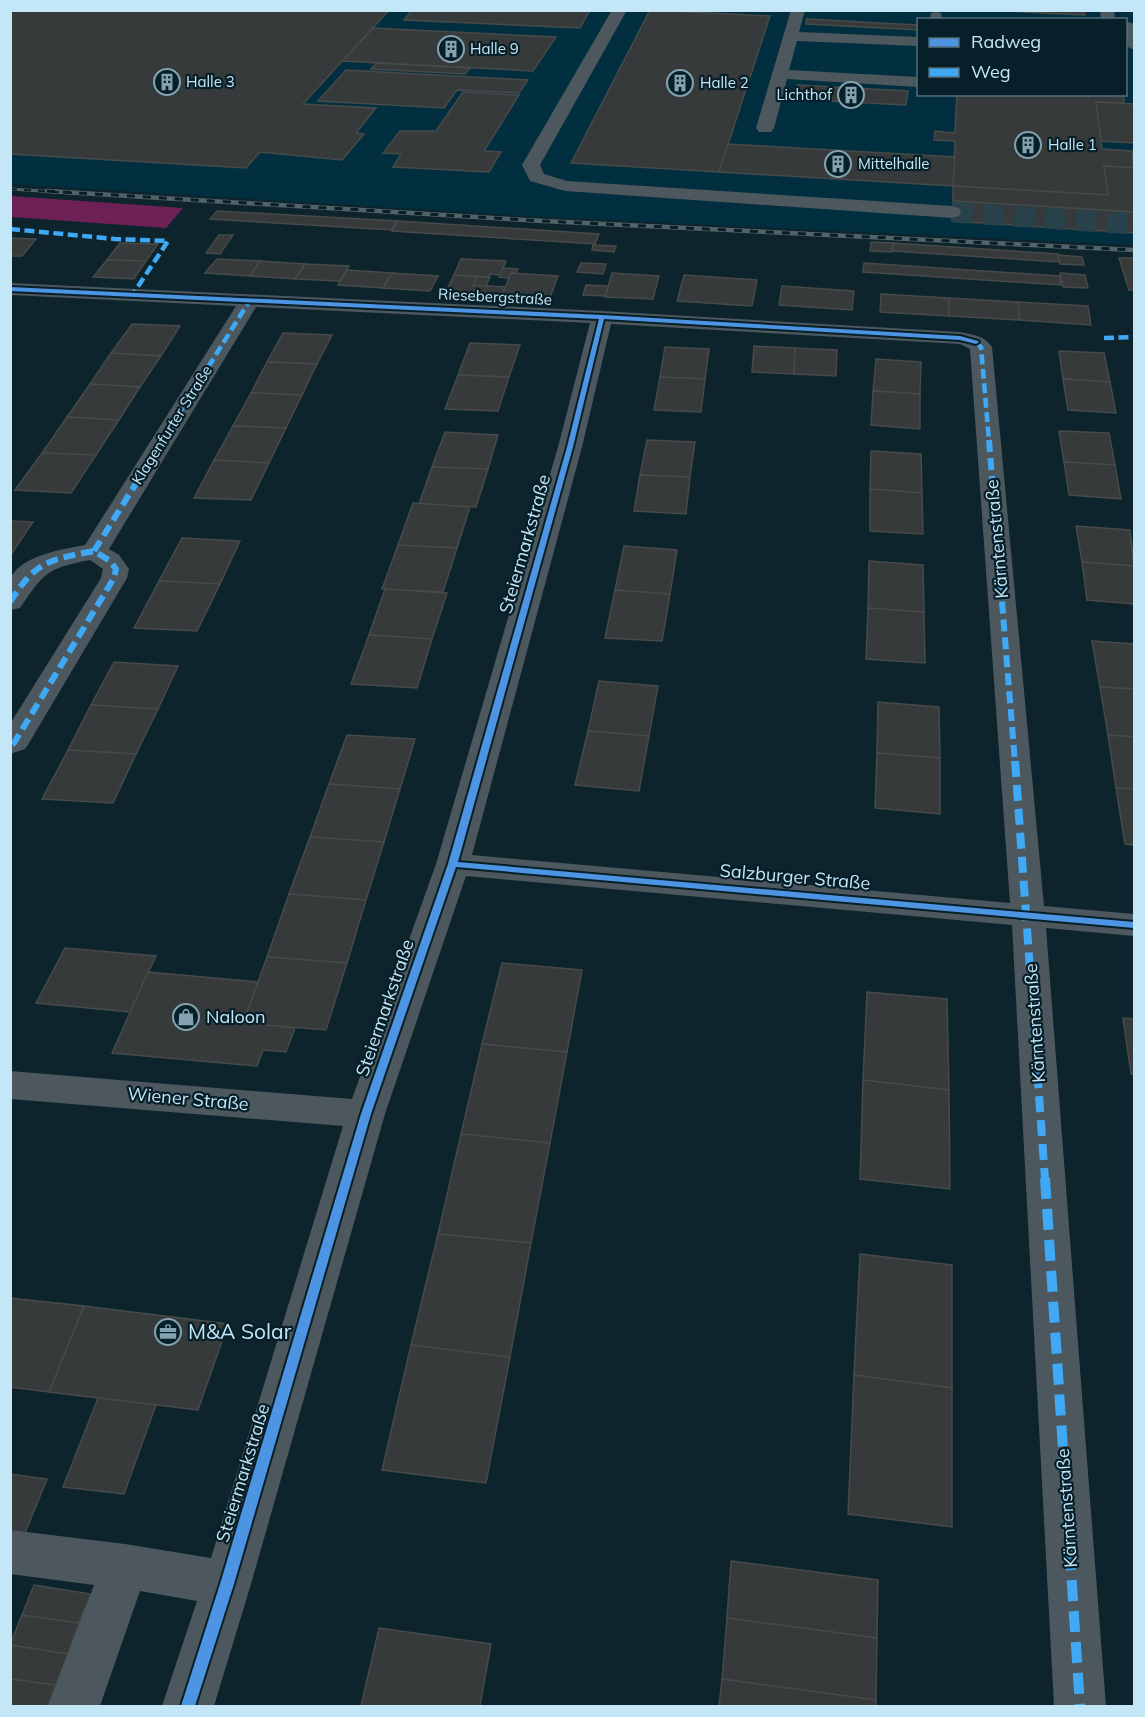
<svg xmlns="http://www.w3.org/2000/svg" width="1145" height="1717" font-family="Mulish,sans-serif">
<rect width="100%" height="100%" fill="#0d242c"/>
<path fill="#022f3f" fill-rule="evenodd" d="M10 11H1134V245L545 217 11 184ZM918 20H1126V94H918Z"/>
<polygon fill="#6d2154" points="10,196 11,196 183,208 166,228 11,217"/>
<g fill="#373a3a" stroke="#464a49" stroke-width="1.5">
<polygon points="10,10 389,10 303,104 376,108 356,133 364,134 342,160 260,152 246,168 10,154"/>
<polygon points="412,10 590,10 580,28 404,20"/>
<polygon points="650,10 770,16 719,172 571,163"/>
<polygon points="994,10 1084,10 1085,15 1042,13"/>
<polygon points="807,19 918,25 918,30 806,24"/>
<polygon points="373,28 556,37 533,71 343,61"/>
<polygon points="377,63 470,68 465,74 371,69"/>
<polygon points="346,70 528,80 519,93 457,90 444,108 318,101"/>
<polygon points="797,85 908,91 906,105 793,99"/>
<polygon points="463,92 519,95 484,151 501,152 489,172 393,167 401,154 383,153 400,131 436,131"/>
<polygon points="957,94 1123,94 1124,103 1096,102 1102,149 1132,151 1134,168 1104,166 1108,195 953,186 955,141 934,140 935,131 955,133"/>
<polygon points="1096,102 1134,104 1134,143 1101,141"/>
<polygon points="728,144 955,157 953,186 719,172"/>
<polygon points="1104,166 1134,168 1134,212 953,201 953,186 1108,195"/>
<polygon points="953,201 1134,212 1134,233 952,221"/>
<polygon points="217,211 398,221 392,230 210,219"/>
<polygon points="398,221 599,234 595,244 392,231"/>
<polygon points="219,235 233,235 220,254 206,253"/>
<polygon points="10,238 36,239 22,256 10,256"/>
<polygon points="871,242 893,243 892,252 870,251"/>
<polygon points="120,243 158,244 146,261 107,260"/>
<polygon points="893,243 1058,254 1059,262 892,251"/>
<polygon points="593,245 616,246 614,252 592,250"/>
<polygon points="1058,255 1082,257 1084,265 1060,264"/>
<polygon points="1119,258 1134,258 1134,290 1129,290"/>
<polygon points="217,259 260,261 250,276 205,273"/>
<polygon points="461,259 506,261 500,275 490,274 488,277 454,275"/>
<polygon points="107,260 146,261 134,279 93,277"/>
<polygon points="260,261 305,264 295,279 250,276"/>
<polygon points="581,263 606,264 603,274 577,272"/>
<polygon points="864,263 1060,276 1061,285 863,272"/>
<polygon points="305,264 349,266 340,281 295,279"/>
<polygon points="503,268 518,269 516,274 511,273 509,278 499,277"/>
<polygon points="347,270 392,273 383,288 338,285"/>
<polygon points="392,273 438,276 430,291 383,288"/>
<polygon points="511,273 558,276 548,303 500,301"/>
<polygon points="612,273 659,276 653,299 605,297"/>
<polygon points="1060,273 1085,275 1088,288 1063,287"/>
<polygon points="454,275 477,277 473,285 505,287 500,299 444,296"/>
<polygon points="684,275 757,280 752,306 677,301"/>
<polygon points="477,277 490,277 486,286 473,285"/>
<polygon points="586,285 608,286 605,296 583,295"/>
<polygon points="782,286 854,291 852,310 779,305"/>
<polygon points="881,294 949,298 949,316 880,312"/>
<polygon points="949,298 1018,302 1020,320 949,316"/>
<polygon points="1018,302 1088,306 1091,325 1020,320"/>
<polygon points="132,324 180,326 161,356 111,353"/>
<polygon points="283,333 332,335 317,364 267,362"/>
<polygon points="470,343 520,345 509,377 458,375"/>
<polygon points="754,346 795,348 794,374 752,372"/>
<polygon points="665,347 709,349 705,379 660,377"/>
<polygon points="795,348 837,350 836,376 794,374"/>
<polygon points="1059,351 1104,353 1110,382 1063,379"/>
<polygon points="111,353 161,356 140,387 90,384"/>
<polygon points="876,359 921,362 920,394 873,391"/>
<polygon points="267,362 317,364 302,395 251,393"/>
<polygon points="458,375 509,377 498,411 445,409"/>
<polygon points="660,377 705,379 701,412 654,410"/>
<polygon points="1063,379 1110,382 1116,413 1068,410"/>
<polygon points="90,384 140,387 119,420 67,417"/>
<polygon points="873,391 920,394 920,429 871,425"/>
<polygon points="251,393 302,395 286,428 233,426"/>
<polygon points="67,417 119,420 96,455 42,453"/>
<polygon points="233,426 286,428 269,463 214,460"/>
<polygon points="1059,431 1109,433 1115,465 1064,462"/>
<polygon points="445,432 498,435 488,469 432,467"/>
<polygon points="647,440 695,442 690,477 640,475"/>
<polygon points="871,451 921,454 922,493 870,489"/>
<polygon points="42,453 96,455 71,493 15,490"/>
<polygon points="214,460 269,463 251,500 194,498"/>
<polygon points="1064,462 1115,465 1121,499 1069,495"/>
<polygon points="432,467 488,469 476,507 419,504"/>
<polygon points="640,475 690,477 686,514 634,511"/>
<polygon points="870,489 922,493 923,534 870,531"/>
<polygon points="413,503 470,507 457,548 398,545"/>
<polygon points="10,521 33,522 10,556"/>
<polygon points="1076,526 1130,530 1134,566 1082,562"/>
<polygon points="182,538 240,541 220,584 159,581"/>
<polygon points="398,545 457,548 443,592 382,589"/>
<polygon points="624,546 677,550 670,594 615,590"/>
<polygon points="869,561 923,565 924,612 868,608"/>
<polygon points="1082,562 1134,566 1134,604 1087,600"/>
<polygon points="159,581 220,584 197,631 134,628"/>
<polygon points="385,589 447,593 432,639 369,635"/>
<polygon points="615,590 670,594 662,641 605,638"/>
<polygon points="868,608 924,612 925,663 866,659"/>
<polygon points="369,635 432,639 417,688 351,684"/>
<polygon points="1092,641 1134,644 1134,689 1100,687"/>
<polygon points="114,662 178,666 158,709 91,705"/>
<polygon points="599,681 658,686 649,736 588,731"/>
<polygon points="1100,687 1134,689 1134,737 1108,735"/>
<polygon points="878,702 939,707 940,758 877,753"/>
<polygon points="91,705 158,709 136,754 68,750"/>
<polygon points="588,731 649,736 639,791 575,785"/>
<polygon points="347,735 415,739 400,789 329,784"/>
<polygon points="1108,735 1134,737 1134,789 1116,788"/>
<polygon points="68,750 136,754 113,803 42,799"/>
<polygon points="877,753 940,758 940,814 875,808"/>
<polygon points="329,784 400,789 384,842 310,837"/>
<polygon points="1116,788 1134,789 1134,845 1125,844"/>
<polygon points="310,837 384,842 366,900 289,894"/>
<polygon points="289,894 366,900 347,963 267,957"/>
<polygon points="65,948 156,956 130,1012 36,1003"/>
<polygon points="267,957 347,963 326,1030 243,1023"/>
<polygon points="502,963 582,970 567,1052 482,1044"/>
<polygon points="148,972 258,982 243,1023 295,1028 286,1052 263,1050 257,1066 112,1053"/>
<polygon points="867,992 947,999 949,1090 863,1080"/>
<polygon points="1123,1018 1134,1019 1134,1075 1131,1074"/>
<polygon points="482,1044 567,1052 550,1143 461,1134"/>
<polygon points="863,1080 949,1090 950,1189 860,1179"/>
<polygon points="461,1134 550,1143 531,1243 438,1234"/>
<polygon points="438,1234 531,1243 510,1357 411,1345"/>
<polygon points="860,1254 952,1265 952,1388 854,1375"/>
<polygon points="10,1298 84,1306 49,1392 10,1387"/>
<polygon points="84,1306 228,1324 198,1410 49,1392"/>
<polygon points="411,1345 510,1357 486,1483 382,1470"/>
<polygon points="854,1375 952,1388 952,1527 848,1514"/>
<polygon points="98,1398 156,1405 124,1494 63,1487"/>
<polygon points="10,1474 47,1479 25,1533 10,1531"/>
<polygon points="731,1561 878,1580 877,1638 727,1618"/>
<polygon points="34,1585 91,1594 79,1623 22,1615"/>
<polygon points="22,1615 79,1623 68,1654 10,1645"/>
<polygon points="727,1618 877,1638 876,1700 722,1679"/>
<polygon points="379,1628 491,1644 480,1706 361,1706"/>
<polygon points="10,1645 68,1654 56,1685 10,1679"/>
<polygon points="10,1679 56,1685 48,1706 10,1706"/>
<polygon points="722,1679 876,1700 876,1706 719,1706"/>
</g>
<g fill="none" stroke-linecap="round" stroke-linejoin="round">
<polyline stroke="#28414a" stroke-width="21" stroke-dasharray="21 10" stroke-linecap="butt" points="952,212 1134,224"/>
<g fill="#4c585d" fill-rule="evenodd">
<polygon points="612,10 627,10 540,165 544,174 567,181 952,206 959,208 961,212 959,216 952,218 565,191 530,181 522,165"/>
<polygon points="791,10 805,10 799,32 918,37 918,46 797,41 789,70 918,77 918,87 787,79 774,128 771,132 759,132 756,128"/>
<polygon points="1100,10 1114,10 1115,20 1101,20"/>
<polygon points="936,12 941,13 943,20 929,20 931,13"/>
<polygon points="1126,21 1134,24 1134,50 1126,46"/>
<path d="M10 283 602 311 960 332C973 335 984 335 992 347L1044 906 1134 914V936L1046 928 1106 1706H1054L1012 925 466 876 385 1114 251 1584 214 1706H162L197 1601 140 1591 100 1706H48L94 1585 10 1574V1530L125 1544 211 1558 343 1126 10 1099V1071L352 1099 436 864 558 447 590 323 256 307 109 549 119 555 129 569 127 578 29 743 25 749 10 754V724L101 578 103 569 90 560C47 568 44 573 20 608L10 610C10 601 9 590 10 581 16 556 64 549 85 545L236 306 10 295ZM611 324 960 344 970 349 1010 903 472 855 582 447Z"/>
</g>
<defs>
<polyline id="rail-far1" points="10,189 72,193"/>
<polyline id="rail" points="47,191 543,221 1134,250"/>
</defs>
<use href="#rail-far1" stroke="#546368" stroke-width="3"/>
<use href="#rail" stroke="#546368" stroke-width="4.5"/>
<use href="#rail-far1" stroke="#071f28" stroke-width="2" stroke-dasharray="7" stroke-linecap="butt"/>
<use href="#rail" stroke="#071f28" stroke-width="3" stroke-dasharray="8" stroke-linecap="butt"/>
<g stroke="#3fa9f5" stroke-width="4.5" stroke-dasharray="10 4.5" stroke-linecap="butt">
<polyline points="10,229 115,239 168,241 133,294"/>
<polyline points="1104,338 1134,337"/>
<polyline points="976,342 981,347 989,441"/>
<polyline points="162,441 250,300"/>
</g>
<g stroke="#3fa9f5" stroke-width="6" stroke-dasharray="12 6" stroke-linecap="butt">
<polyline points="989,440 1015,763"/>
<polyline points="94,551 163,440"/>
<path d="M10 602C36 561 48 560 94 551L110 561 116 569 114 578 14 743 10 745"/>
</g>
<polyline stroke="#3fa9f5" stroke-width="8" stroke-dasharray="16 8" stroke-linecap="butt" points="1015,761 1045,1179"/>
<polyline stroke="#3fa9f5" stroke-width="10" stroke-dasharray="21 10" stroke-linecap="butt" points="1045,1178 1080,1706"/>
<defs>
<polygon id="cycleway" points="10,287 602,315 960,336 978,341 979,342 976,344 960,340 604,319 573,447 458,862 1134,922 1134,928 456,867 371,1114 234,1584 195,1706 181,1706 220,1584 361,1114 448,864 567,447 599,319 10,291"/>
</defs>
<use href="#cycleway" stroke="#071f28" stroke-width="4"/>
<use href="#cycleway" fill="#4d94e3" fill-rule="evenodd"/>
</g>
<defs>
<symbol id="building-ring" viewBox="-11 -11 22 22"><circle r="9.5" fill="#071f28" stroke="#84a3b0" stroke-width="1.5"/><path d="M-4-6H4V6H1V3H-1V6H-4ZM-2.5-4.3h1.7v1.8h-1.7ZM.8-4.3h1.7v1.8H.8ZM-2.5-1h1.7V.8h-1.7ZM.8-1h1.7V.8H.8Z" fill="#84a3b0"/></symbol>
<symbol id="shop-ring" viewBox="-11 -11 22 22"><circle r="9.5" fill="#071f28" stroke="#84a3b0" stroke-width="1.5"/><path d="M-5-2.5h2.3a2.7 3.5 0 0 1 5.4 0H5L5.5 6h-11ZM-1.5-2.5h3a1.5 2.3 0 0 0-3 0Z" fill="#84a3b0"/></symbol>
<symbol id="office-ring" viewBox="-11 -11 22 22"><circle r="9.5" fill="#071f28" stroke="#84a3b0" stroke-width="1.5"/><path d="M-6-3h4V-5.5h4V-3h4V5H-6ZM-1-4.5V-3h2v-1.5ZM-6 0V1H6V0Z" fill="#84a3b0"/></symbol>
</defs>
<g fill-rule="evenodd">
<use href="#building-ring" x="436" y="34" width="30" height="30"/>
<use href="#building-ring" x="152" y="67" width="30" height="30"/>
<use href="#building-ring" x="665" y="68" width="30" height="30"/>
<use href="#building-ring" x="836" y="80" width="30" height="30"/>
<use href="#building-ring" x="1013" y="130" width="30" height="30"/>
<use href="#building-ring" x="823" y="149" width="30" height="30"/>
<use href="#shop-ring" x="171" y="1002" width="30" height="30"/>
<use href="#office-ring" x="153" y="1317" width="30" height="30"/>
</g>
<g text-anchor="middle" stroke-width="4.5" stroke-linejoin="round" paint-order="stroke">
<g font-size="15" fill="#c4e7f7" stroke="#071f28" text-anchor="start">
<text x="470" y="54">Halle 9</text>
<text x="186" y="87">Halle 3</text>
<text x="700" y="88">Halle 2</text>
<text x="832" y="100" text-anchor="end">Lichthof</text>
<text x="1048" y="150">Halle 1</text>
<text x="858" y="169">Mittelhalle</text>
</g>
<g font-size="15" fill="#c4e7f7" stroke="#071f28">
<text transform="translate(495 297) rotate(3)" y="5">Riesebergstraße</text>
<text transform="translate(172 425) rotate(-58)" y="5">Klagenfurter Straße</text>
</g>
<g font-size="18" fill="#c4e7f7" stroke="#071f28">
<text transform="translate(997 539) rotate(-95)" y="6">Kärntenstraße</text>
<text transform="translate(525 544) rotate(-74)" y="6">Steiermarkstraße</text>
<text transform="translate(795 877) rotate(5)" y="6">Salzburger Straße</text>
<text transform="translate(385 1008) rotate(-71)" y="6">Steiermarkstraße</text>
<text transform="translate(1035 1023) rotate(-94)" y="6">Kärntenstraße</text>
<text transform="translate(188 1099) rotate(5)" y="6">Wiener Straße</text>
<text transform="translate(243 1473) rotate(-73)" y="6">Steiermarkstraße</text>
<text transform="translate(1067 1508) rotate(-94)" y="6">Kärntenstraße</text>
</g>
<g font-size="18" fill="#c4e7f7" stroke="#071f28" text-anchor="start">
<text x="206" y="1023">Naloon</text>
</g>
<g font-size="21" fill="#c4e7f7" stroke="#071f28" text-anchor="start">
<text x="188" y="1339">M&amp;A Solar</text>
</g>
</g>
<rect width="1145" height="1717" fill="none" stroke="#c4e7f7" stroke-width="24"/>
<rect x="917" y="18" width="210" height="78" fill="#071f28" stroke="#536f7b" stroke-width="1.5"/>
<rect x="929" y="38" width="30" height="9" fill="#4d94e3" stroke="#536f7b" stroke-width="1.5"/>
<text x="971" y="48" font-size="18" fill="#c4e7f7">Radweg</text>
<rect x="929" y="68" width="30" height="9" fill="#3fa9f5" stroke="#536f7b" stroke-width="1.5"/>
<text x="971" y="78" font-size="18" fill="#c4e7f7">Weg</text>
</svg>
